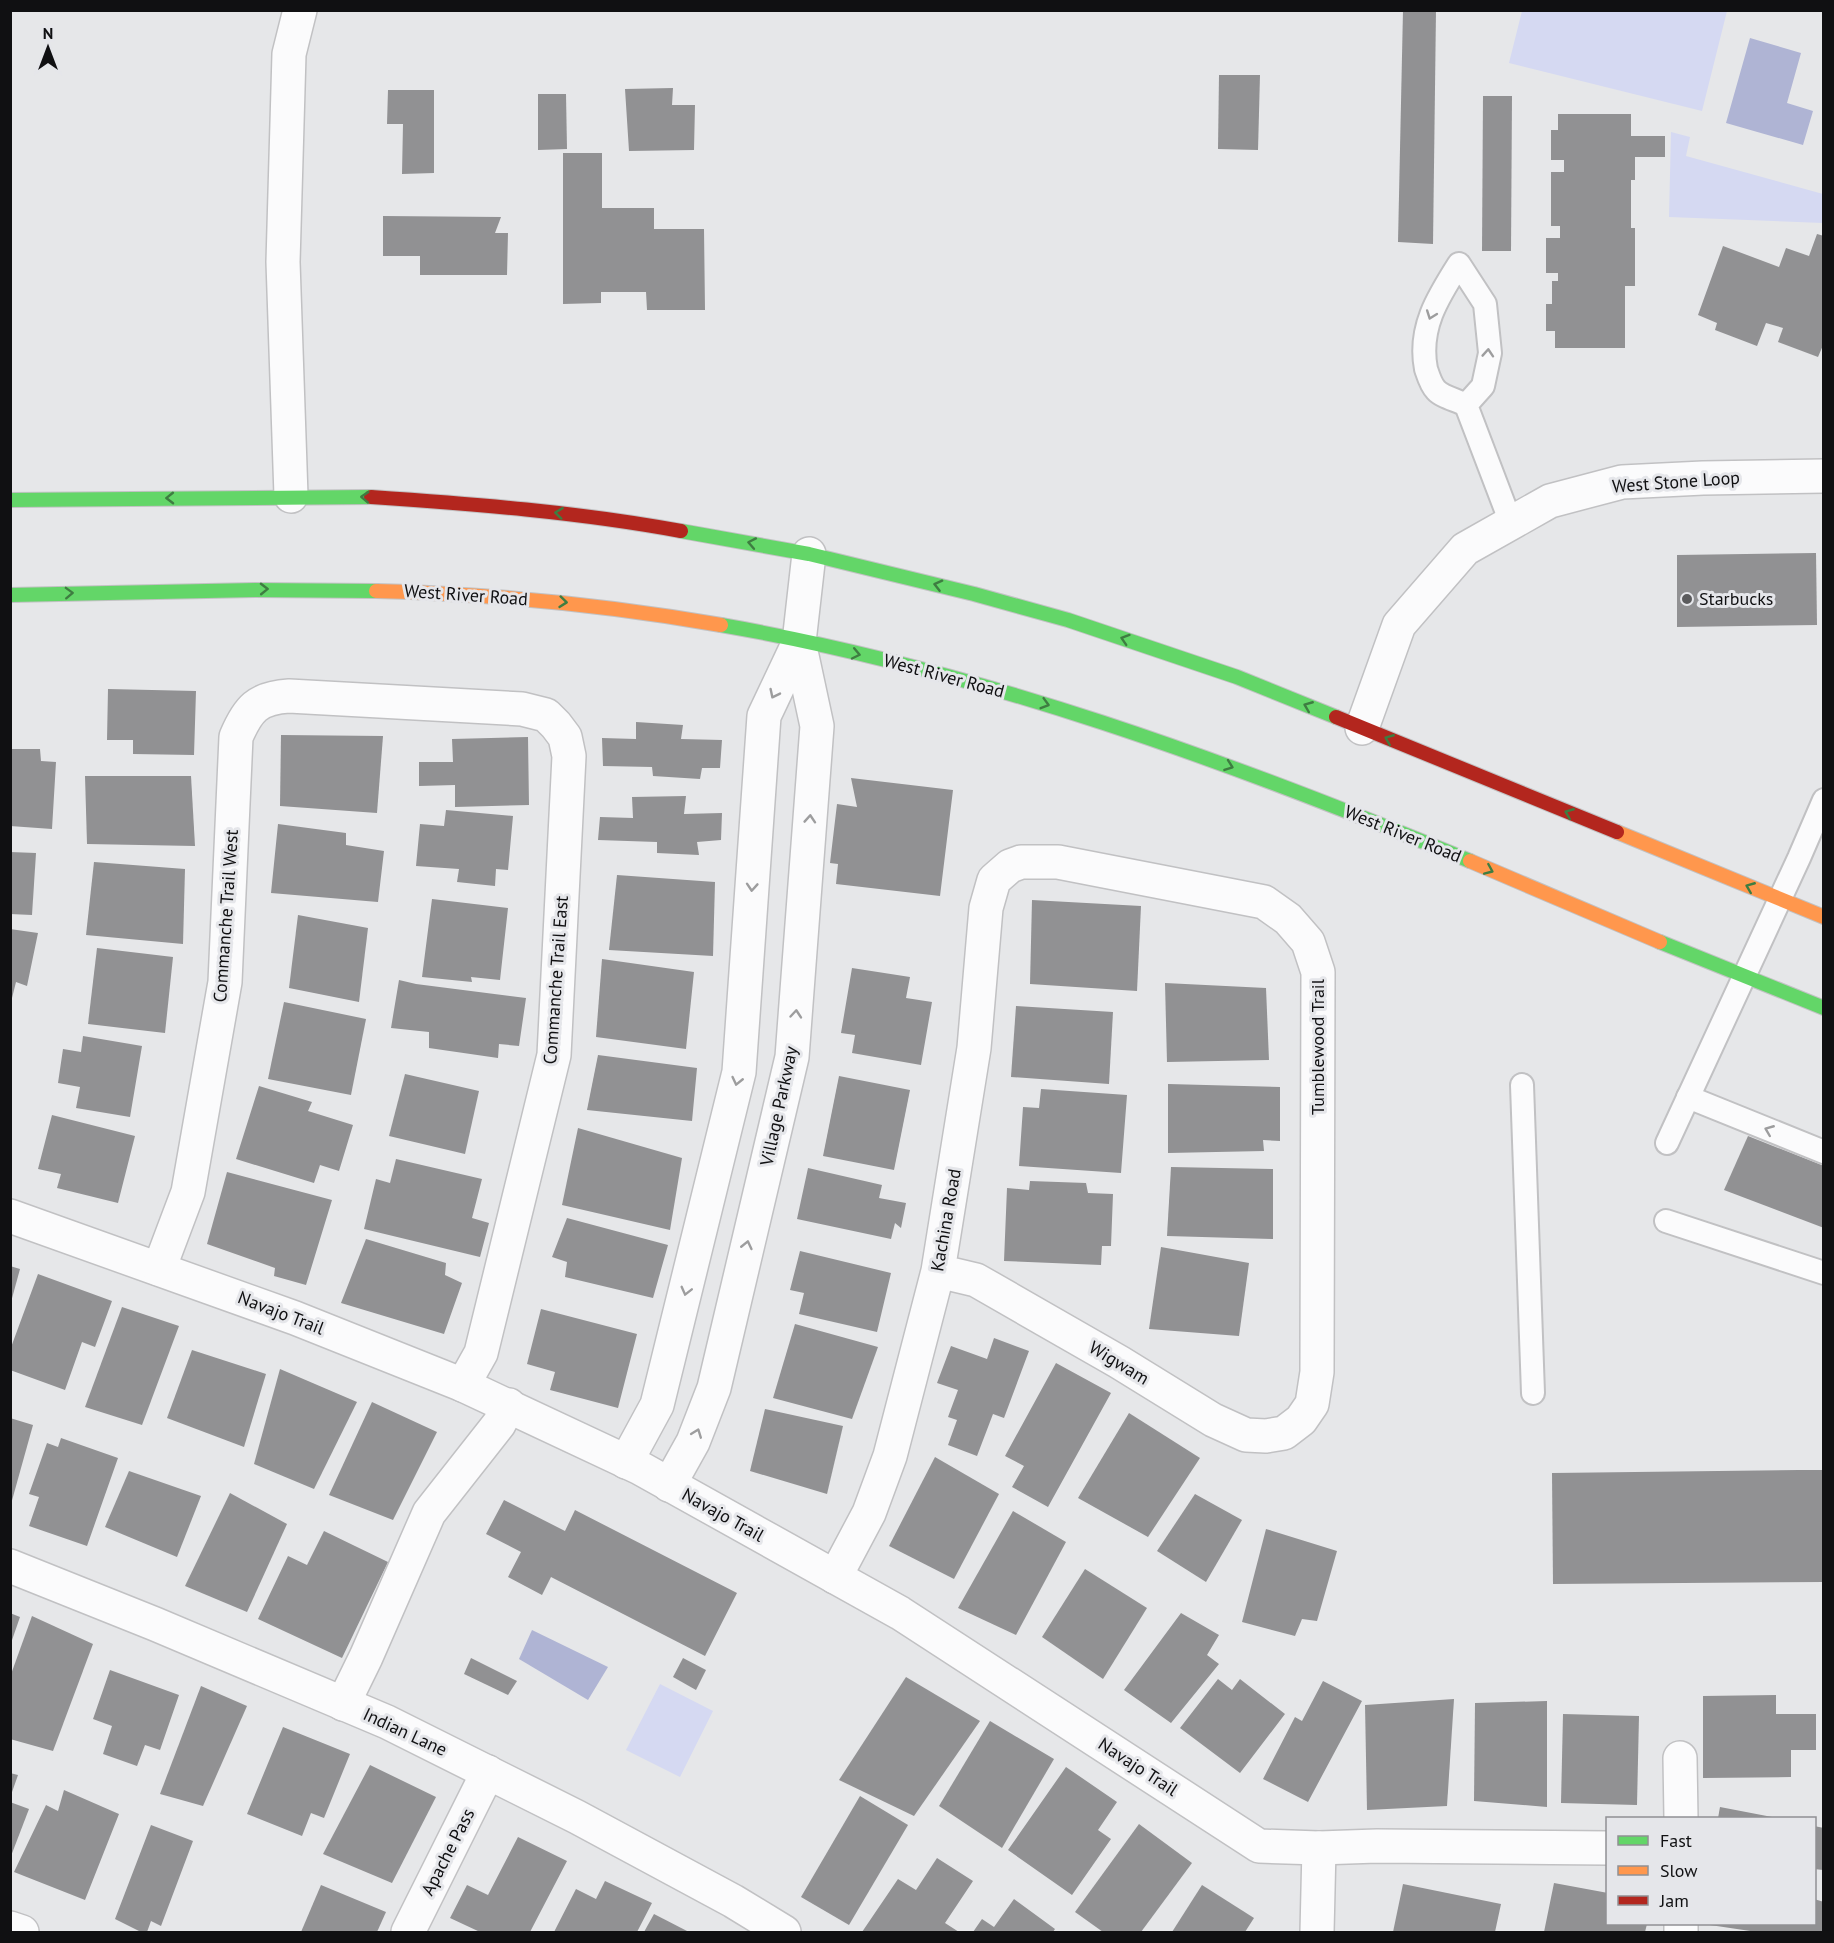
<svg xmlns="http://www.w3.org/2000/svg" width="1834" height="1943" font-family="'PT Sans',sans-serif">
<rect width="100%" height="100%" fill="#e6e7e9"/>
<g fill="#d5d9f2">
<polygon points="1522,11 1727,11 1702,111 1509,63"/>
<polygon points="1671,132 1690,137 1686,156 1823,194 1823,223 1669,217"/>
<polygon points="660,1684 713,1711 680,1777 626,1750"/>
</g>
<g fill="#afb4d4">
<polygon points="1750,38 1801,53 1787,103 1813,111 1803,145 1726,123"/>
<polygon points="532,1630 608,1667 588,1700 519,1659"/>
</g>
<g fill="#919193">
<polygon points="1403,10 1436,10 1433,244 1398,242"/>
<polygon points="1219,75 1260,75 1258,150 1218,149"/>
<polygon points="673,88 672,105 695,105 694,150 629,151 625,89"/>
<polygon points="388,90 434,90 434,173 402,174 403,124 387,124"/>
<polygon points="538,94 566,94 567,149 538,150"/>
<polygon points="1483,96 1512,96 1511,251 1482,251"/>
<polygon points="1558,114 1631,114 1631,136 1665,136 1665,157 1635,157 1635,180 1631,180 1631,228 1635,228 1635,286 1625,286 1625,348 1555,348 1555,331 1546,331 1546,304 1552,304 1552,281 1558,281 1558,273 1546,273 1546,238 1560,238 1560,226 1551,226 1551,172 1564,172 1564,160 1551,160 1551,130 1558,130"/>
<polygon points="563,153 602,153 602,208 654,208 654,229 704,229 705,310 647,310 646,292 601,292 601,303 563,304"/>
<polygon points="383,216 501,217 495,233 508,233 507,275 420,275 420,256 383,256"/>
<polygon points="1817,234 1824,236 1824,343 1818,357 1778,342 1783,328 1766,323 1757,346 1715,330 1717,323 1698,315 1723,246 1779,267 1786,248 1809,256"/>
<polygon points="1816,553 1817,625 1677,627 1677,555"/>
<polygon points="108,689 196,691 194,755 133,754 133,740 107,740"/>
<polygon points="636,722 683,725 681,739 722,740 720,768 702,768 700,779 653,776 652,767 603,766 602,738 636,739"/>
<polygon points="281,735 383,736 377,813 280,806"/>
<polygon points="528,737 529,805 455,807 455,785 419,786 419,762 453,762 452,739"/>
<polygon points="10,749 40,749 41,761 56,762 52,829 10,826"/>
<polygon points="85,776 191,776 195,846 87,844"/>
<polygon points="851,778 953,790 940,896 836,884 838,864 830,863 837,804 857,807"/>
<polygon points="686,796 684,814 722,813 721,840 697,842 699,855 657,853 657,842 598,840 600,817 633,818 632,797"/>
<polygon points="446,810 513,816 508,870 496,869 495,886 457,882 459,869 416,866 420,824 444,826"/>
<polygon points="278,824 346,833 346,845 384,851 378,902 271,893"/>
<polygon points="10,852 36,853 32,915 10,914"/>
<polygon points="94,862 185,869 183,944 86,935"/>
<polygon points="617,875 715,882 713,956 609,950"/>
<polygon points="432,899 508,908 500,980 471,977 472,982 422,977"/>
<polygon points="1032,900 1141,906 1137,991 1030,984"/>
<polygon points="298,915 368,928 359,1002 289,988"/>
<polygon points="10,929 38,933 27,986 16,982 11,1002"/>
<polygon points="97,948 173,957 165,1033 88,1024"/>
<polygon points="602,959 694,972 686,1049 596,1037"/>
<polygon points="852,968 910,977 906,998 932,1002 921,1065 852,1053 855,1035 841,1033"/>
<polygon points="399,980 416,984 526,998 519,1046 499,1044 498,1058 429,1048 429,1032 391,1028"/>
<polygon points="1165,983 1266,988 1269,1060 1167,1062"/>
<polygon points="284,1002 366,1019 351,1095 268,1079"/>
<polygon points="1016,1006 1113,1012 1109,1084 1011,1077"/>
<polygon points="83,1036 142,1046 130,1117 76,1108 80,1087 58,1083 63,1049 81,1052"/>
<polygon points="598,1055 697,1068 692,1121 587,1110"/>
<polygon points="405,1074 479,1091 465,1154 389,1136"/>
<polygon points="839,1076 910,1090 894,1170 823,1156"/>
<polygon points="1168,1084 1280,1087 1280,1141 1263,1140 1264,1151 1168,1153"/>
<polygon points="259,1086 312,1102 308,1111 353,1125 339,1171 320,1165 314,1183 236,1159"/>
<polygon points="1041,1089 1127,1095 1121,1173 1019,1166 1023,1107 1039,1108"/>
<polygon points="52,1115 135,1136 118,1203 57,1188 61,1174 38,1169"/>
<polygon points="578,1128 682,1158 670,1230 562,1205"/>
<polygon points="1748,1136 1824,1166 1824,1228 1724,1190"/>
<polygon points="396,1159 482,1179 472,1218 489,1223 480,1257 364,1229 376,1179 390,1183"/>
<polygon points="1171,1167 1273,1169 1273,1239 1167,1236"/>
<polygon points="808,1168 882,1185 879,1198 906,1203 901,1228 895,1223 891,1239 797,1219"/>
<polygon points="227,1172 332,1200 306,1285 274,1276 275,1268 207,1244"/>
<polygon points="1030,1181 1086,1183 1088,1193 1113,1194 1111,1246 1102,1246 1101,1265 1004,1261 1007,1188 1029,1190"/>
<polygon points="567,1218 668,1245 653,1298 565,1277 567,1262 552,1257"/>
<polygon points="366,1239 446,1263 445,1275 462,1283 444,1334 341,1303"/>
<polygon points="1161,1247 1249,1263 1239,1336 1149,1329"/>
<polygon points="800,1251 891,1273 877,1332 799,1314 804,1293 790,1290"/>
<polygon points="10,1266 20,1269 11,1302 10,1302"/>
<polygon points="38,1274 112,1301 95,1347 82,1342 65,1390 10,1370 10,1350"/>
<polygon points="122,1307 179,1326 142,1425 85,1407"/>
<polygon points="541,1309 637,1334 618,1408 550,1390 555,1372 527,1364"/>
<polygon points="795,1324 878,1347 852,1419 773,1398"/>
<polygon points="994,1338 1029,1351 1004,1418 993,1414 977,1456 948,1445 957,1420 948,1417 958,1390 937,1383 951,1346 987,1359"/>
<polygon points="192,1350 266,1374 244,1447 167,1418"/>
<polygon points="1056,1363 1111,1393 1048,1507 1012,1487 1024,1466 1005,1456"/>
<polygon points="280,1369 357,1402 314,1489 254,1464"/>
<polygon points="372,1402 437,1432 393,1520 329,1495"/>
<polygon points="765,1409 843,1426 827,1494 750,1471"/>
<polygon points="1129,1413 1200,1458 1148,1537 1078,1498"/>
<polygon points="10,1418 33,1425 11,1504 10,1504"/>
<polygon points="61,1438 118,1458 87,1546 29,1526 39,1497 29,1494 47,1443 58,1447"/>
<polygon points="935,1457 999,1494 954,1579 889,1546"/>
<polygon points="1799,1470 1824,1470 1824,1582 1553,1584 1552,1473"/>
<polygon points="129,1471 201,1496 177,1557 105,1527"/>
<polygon points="230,1493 287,1524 247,1612 185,1586"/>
<polygon points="1195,1494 1242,1520 1206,1582 1157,1551"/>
<polygon points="504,1500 565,1531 575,1510 737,1593 705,1656 551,1577 542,1595 508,1577 521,1552 486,1534"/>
<polygon points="1013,1511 1066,1542 1016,1635 958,1608"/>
<polygon points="1266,1529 1337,1551 1317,1621 1302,1619 1295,1636 1242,1622"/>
<polygon points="324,1531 388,1562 342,1658 258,1619 288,1556 307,1565"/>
<polygon points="1085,1569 1147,1608 1103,1679 1042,1637"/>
<polygon points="10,1613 20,1617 11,1643 10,1643"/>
<polygon points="1181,1613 1219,1635 1207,1655 1219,1664 1171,1723 1124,1690"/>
<polygon points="32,1616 93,1644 53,1751 10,1739 10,1677"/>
<polygon points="471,1658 517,1681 508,1695 464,1674"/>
<polygon points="683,1658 706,1670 696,1690 673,1677"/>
<polygon points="110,1670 179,1695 160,1750 145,1745 137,1766 103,1754 112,1726 93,1719"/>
<polygon points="906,1677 980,1721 914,1816 839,1780"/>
<polygon points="1218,1679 1232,1690 1240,1679 1285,1714 1240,1773 1180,1728"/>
<polygon points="1323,1681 1362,1701 1308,1802 1263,1779 1295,1717 1302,1721"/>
<polygon points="201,1686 247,1706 203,1806 160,1794"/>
<polygon points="1776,1695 1776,1714 1816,1714 1816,1750 1791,1750 1791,1777 1703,1778 1703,1696"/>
<polygon points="1454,1699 1447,1806 1367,1810 1365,1705"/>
<polygon points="1547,1701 1547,1807 1474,1801 1475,1703"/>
<polygon points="1563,1714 1639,1716 1637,1805 1561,1803"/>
<polygon points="990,1721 1054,1759 1002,1848 939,1806"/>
<polygon points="283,1727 350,1754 324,1818 311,1813 302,1836 247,1814"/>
<polygon points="370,1765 436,1797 392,1883 323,1854"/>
<polygon points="1066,1767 1117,1802 1098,1830 1111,1839 1072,1895 1008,1850"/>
<polygon points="10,1773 18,1775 11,1795 10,1795"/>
<polygon points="64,1790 119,1814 85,1900 14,1872 46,1805 58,1811"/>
<polygon points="860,1796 908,1825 849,1925 801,1897"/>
<polygon points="10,1802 29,1809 11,1856 10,1856"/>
<polygon points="1720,1807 1772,1817 1772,1818 1718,1818"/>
<polygon points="1139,1824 1192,1863 1141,1932 1103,1932 1075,1912"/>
<polygon points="151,1825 193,1841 161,1926 151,1921 147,1932 141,1932 115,1919"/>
<polygon points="1814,1826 1824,1828 1823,1870 1814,1869"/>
<polygon points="518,1837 567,1861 530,1932 480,1932 450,1918 467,1885 488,1895"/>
<polygon points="937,1858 973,1881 945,1923 959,1932 862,1932 898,1879 916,1890"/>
<polygon points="605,1881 652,1903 637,1932 554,1932 576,1889 596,1899"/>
<polygon points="1554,1883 1608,1893 1608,1924 1647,1924 1645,1932 1544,1932"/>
<polygon points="1403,1884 1501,1904 1495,1932 1393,1932"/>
<polygon points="321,1885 386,1912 377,1932 301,1932"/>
<polygon points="1202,1885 1254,1918 1245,1932 1172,1932"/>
<polygon points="1014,1899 1055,1929 1053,1932 973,1932 982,1919 994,1927"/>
<polygon points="1814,1899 1824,1902 1824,1932 1757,1932 1710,1925 1814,1924"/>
<polygon points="654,1914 689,1932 644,1932"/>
</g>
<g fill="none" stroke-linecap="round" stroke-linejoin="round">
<defs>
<g id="lane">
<path d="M1466 405 1483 386 1490 353 1485 304 1459 264C1438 297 1418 328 1426 369 1428 375 1431 385 1436 390 1442 397 1457 400 1466 405L1511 523"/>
<polyline points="1522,1085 1533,1393"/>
<polyline points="1688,1097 1824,1152"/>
<polyline points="1667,1143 1799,858 1824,800"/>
<polyline points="1666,1221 1824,1273"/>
</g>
<g id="street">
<polyline points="291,496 283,262 289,54 300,10"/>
<polyline points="1362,728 1399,625 1465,549 1550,501 1622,482 1703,478 1824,476"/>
<polyline points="10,1216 295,1318 463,1385 640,1468 900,1613 1259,1846 1319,1848 1317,1932"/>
<path d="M159 1269 188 1192 225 982 236 737C248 709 257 698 289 696L522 709 546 715 556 725 565 737 569 756 554 1055 481 1353 463 1385"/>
<polyline points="626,1462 657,1405 739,1072 764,716 799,642"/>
<polyline points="669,1485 693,1442 714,1388 792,1057 817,726 799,642 809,554"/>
<polyline points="10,1566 155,1624 387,1722 577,1817 733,1901 784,1932"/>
<polyline points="835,1577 869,1513 890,1456 938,1271 974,1048 986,908 994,880 1010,866 1021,862 1058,862 1264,902 1288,919 1308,942 1318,972 1317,1372 1312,1404 1301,1420 1284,1433 1266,1436 1246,1435 1213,1420 1119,1362 976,1280 938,1271"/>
<polyline points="343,1704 366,1657 429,1513 499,1424 509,1405"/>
<polyline points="1680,1758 1681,1818"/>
<polyline points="1319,1848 1377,1846 1608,1848"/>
<polyline points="10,1928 22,1932"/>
<polyline points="408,1932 488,1772"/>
<polyline points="1681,1932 1681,1924"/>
</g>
<g id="fast">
<polyline points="10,500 371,497"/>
<polyline points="681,531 809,554 974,594 1068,620 1237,677 1336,717"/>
<polyline points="10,595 255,590 376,591"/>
<path d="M721 625C980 670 1228 761 1470 861"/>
<polyline points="1660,942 1824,1008"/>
</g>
<g id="slow">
<path d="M376 591C492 594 607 605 721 625"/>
<polyline points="1617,832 1824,917"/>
<polyline points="1470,861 1660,942"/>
</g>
<g id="jam">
<path d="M371 497C474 504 578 512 681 531"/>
<polyline points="1336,717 1617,832"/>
</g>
</defs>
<use href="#lane" stroke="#c1c1c3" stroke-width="26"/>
<use href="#street" stroke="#c1c1c3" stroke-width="36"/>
<use href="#fast" stroke="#c2c2c3" stroke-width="16"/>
<use href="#slow" stroke="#c2c2c3" stroke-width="16"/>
<use href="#jam" stroke="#c2c2c3" stroke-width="16"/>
<use href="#lane" stroke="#fbfbfc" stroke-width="22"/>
<use href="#street" stroke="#fbfbfc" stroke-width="33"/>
<use href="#fast" stroke="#63d668" stroke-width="14"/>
<use href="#slow" stroke="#ff974d" stroke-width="14"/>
<use href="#jam" stroke="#b3261e" stroke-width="14"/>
</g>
<defs><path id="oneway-chevron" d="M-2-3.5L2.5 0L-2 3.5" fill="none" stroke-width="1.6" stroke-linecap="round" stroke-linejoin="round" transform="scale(1.5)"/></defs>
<g stroke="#9d9d9e">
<use href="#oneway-chevron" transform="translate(1431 315) rotate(110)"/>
<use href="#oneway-chevron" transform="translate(1488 353) rotate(-86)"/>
<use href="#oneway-chevron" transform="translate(774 694) rotate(116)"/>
<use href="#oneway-chevron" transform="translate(810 819) rotate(-86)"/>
<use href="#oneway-chevron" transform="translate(752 887) rotate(94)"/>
<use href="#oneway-chevron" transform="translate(796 1014) rotate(-85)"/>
<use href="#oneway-chevron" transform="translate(737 1081) rotate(103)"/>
<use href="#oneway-chevron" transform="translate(1769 1130) rotate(-158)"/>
<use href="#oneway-chevron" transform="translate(747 1245) rotate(-77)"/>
<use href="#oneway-chevron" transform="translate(686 1291) rotate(104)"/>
<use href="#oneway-chevron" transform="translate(697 1433) rotate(-69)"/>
</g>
<g stroke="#3e7d41">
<use href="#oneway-chevron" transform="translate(365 497) rotate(-177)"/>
<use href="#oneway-chevron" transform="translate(170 498) rotate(179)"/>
<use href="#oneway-chevron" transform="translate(559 513) rotate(-173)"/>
<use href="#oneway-chevron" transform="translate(752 543) rotate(-169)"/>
<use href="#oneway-chevron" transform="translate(938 585) rotate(-166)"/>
<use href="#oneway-chevron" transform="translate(264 589) rotate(-1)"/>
<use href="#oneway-chevron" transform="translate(69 593) rotate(-2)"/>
<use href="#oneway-chevron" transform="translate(563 602) rotate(6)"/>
<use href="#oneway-chevron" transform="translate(1125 639) rotate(-162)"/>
<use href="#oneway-chevron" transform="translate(856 654) rotate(12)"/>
<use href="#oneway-chevron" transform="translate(1045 704) rotate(16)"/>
<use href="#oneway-chevron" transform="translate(1308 706) rotate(-158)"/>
<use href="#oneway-chevron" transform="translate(1389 739) rotate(-158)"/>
<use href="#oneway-chevron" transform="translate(1229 766) rotate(20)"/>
<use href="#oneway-chevron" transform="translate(1569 813) rotate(-158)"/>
<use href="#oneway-chevron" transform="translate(1489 870) rotate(23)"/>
<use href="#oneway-chevron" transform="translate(1750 887) rotate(-158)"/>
</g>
<circle fill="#5b5b5d" stroke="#e5e6ea" stroke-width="2" cx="1687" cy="599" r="6"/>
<g text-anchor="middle" stroke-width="6" stroke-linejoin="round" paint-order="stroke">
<g font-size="18" fill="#101012" stroke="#e5e6ea">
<text transform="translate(1676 482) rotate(-4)" y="6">West Stone Loop</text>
<text transform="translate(466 595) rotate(4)" y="6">West River Road</text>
<text transform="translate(944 676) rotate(15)" y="6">West River Road</text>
<text transform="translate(1403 834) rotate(22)" y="6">West River Road</text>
<text transform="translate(226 916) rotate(-86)" y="6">Commanche Trail West</text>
<text transform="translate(556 980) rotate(-86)" y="6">Commanche Trail East</text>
<text transform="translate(1318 1047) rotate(-90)" y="6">Tumblewood Trail</text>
<text transform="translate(779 1106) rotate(-78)" y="6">Village Parkway</text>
<text transform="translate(946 1220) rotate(-80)" y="6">Kachina Road</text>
<text transform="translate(281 1313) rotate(21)" y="6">Navajo Trail</text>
<text transform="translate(1119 1363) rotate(31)" y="6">Wigwam</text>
<text transform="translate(723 1515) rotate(29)" y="6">Navajo Trail</text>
<text transform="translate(405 1732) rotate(25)" y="6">Indian Lane</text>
<text transform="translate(1138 1767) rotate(33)" y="6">Navajo Trail</text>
<text transform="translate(448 1852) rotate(-63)" y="6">Apache Pass</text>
</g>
<g font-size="18" fill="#101012" stroke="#e5e6ea" text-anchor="start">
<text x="1699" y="605">Starbucks</text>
</g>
</g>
<rect width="1834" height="1943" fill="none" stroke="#101012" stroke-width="24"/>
<rect x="1606" y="1817" width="210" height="108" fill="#e5e6ea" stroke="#909094" stroke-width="1.5"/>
<rect x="1618" y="1836" width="30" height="9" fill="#63d668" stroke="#909094" stroke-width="1.5"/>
<text x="1660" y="1847" font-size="18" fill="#101012">Fast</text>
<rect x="1618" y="1866" width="30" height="9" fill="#ff974d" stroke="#909094" stroke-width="1.5"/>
<text x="1660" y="1877" font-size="18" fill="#101012">Slow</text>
<rect x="1618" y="1896" width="30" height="9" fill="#b3261e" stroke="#909094" stroke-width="1.5"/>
<text x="1660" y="1907" font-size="18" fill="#101012">Jam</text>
<g transform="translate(48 48)" stroke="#e5e6ea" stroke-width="4.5" paint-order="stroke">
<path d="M0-4.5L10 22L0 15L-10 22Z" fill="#101012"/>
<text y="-9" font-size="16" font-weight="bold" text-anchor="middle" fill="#101012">N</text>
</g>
</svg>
